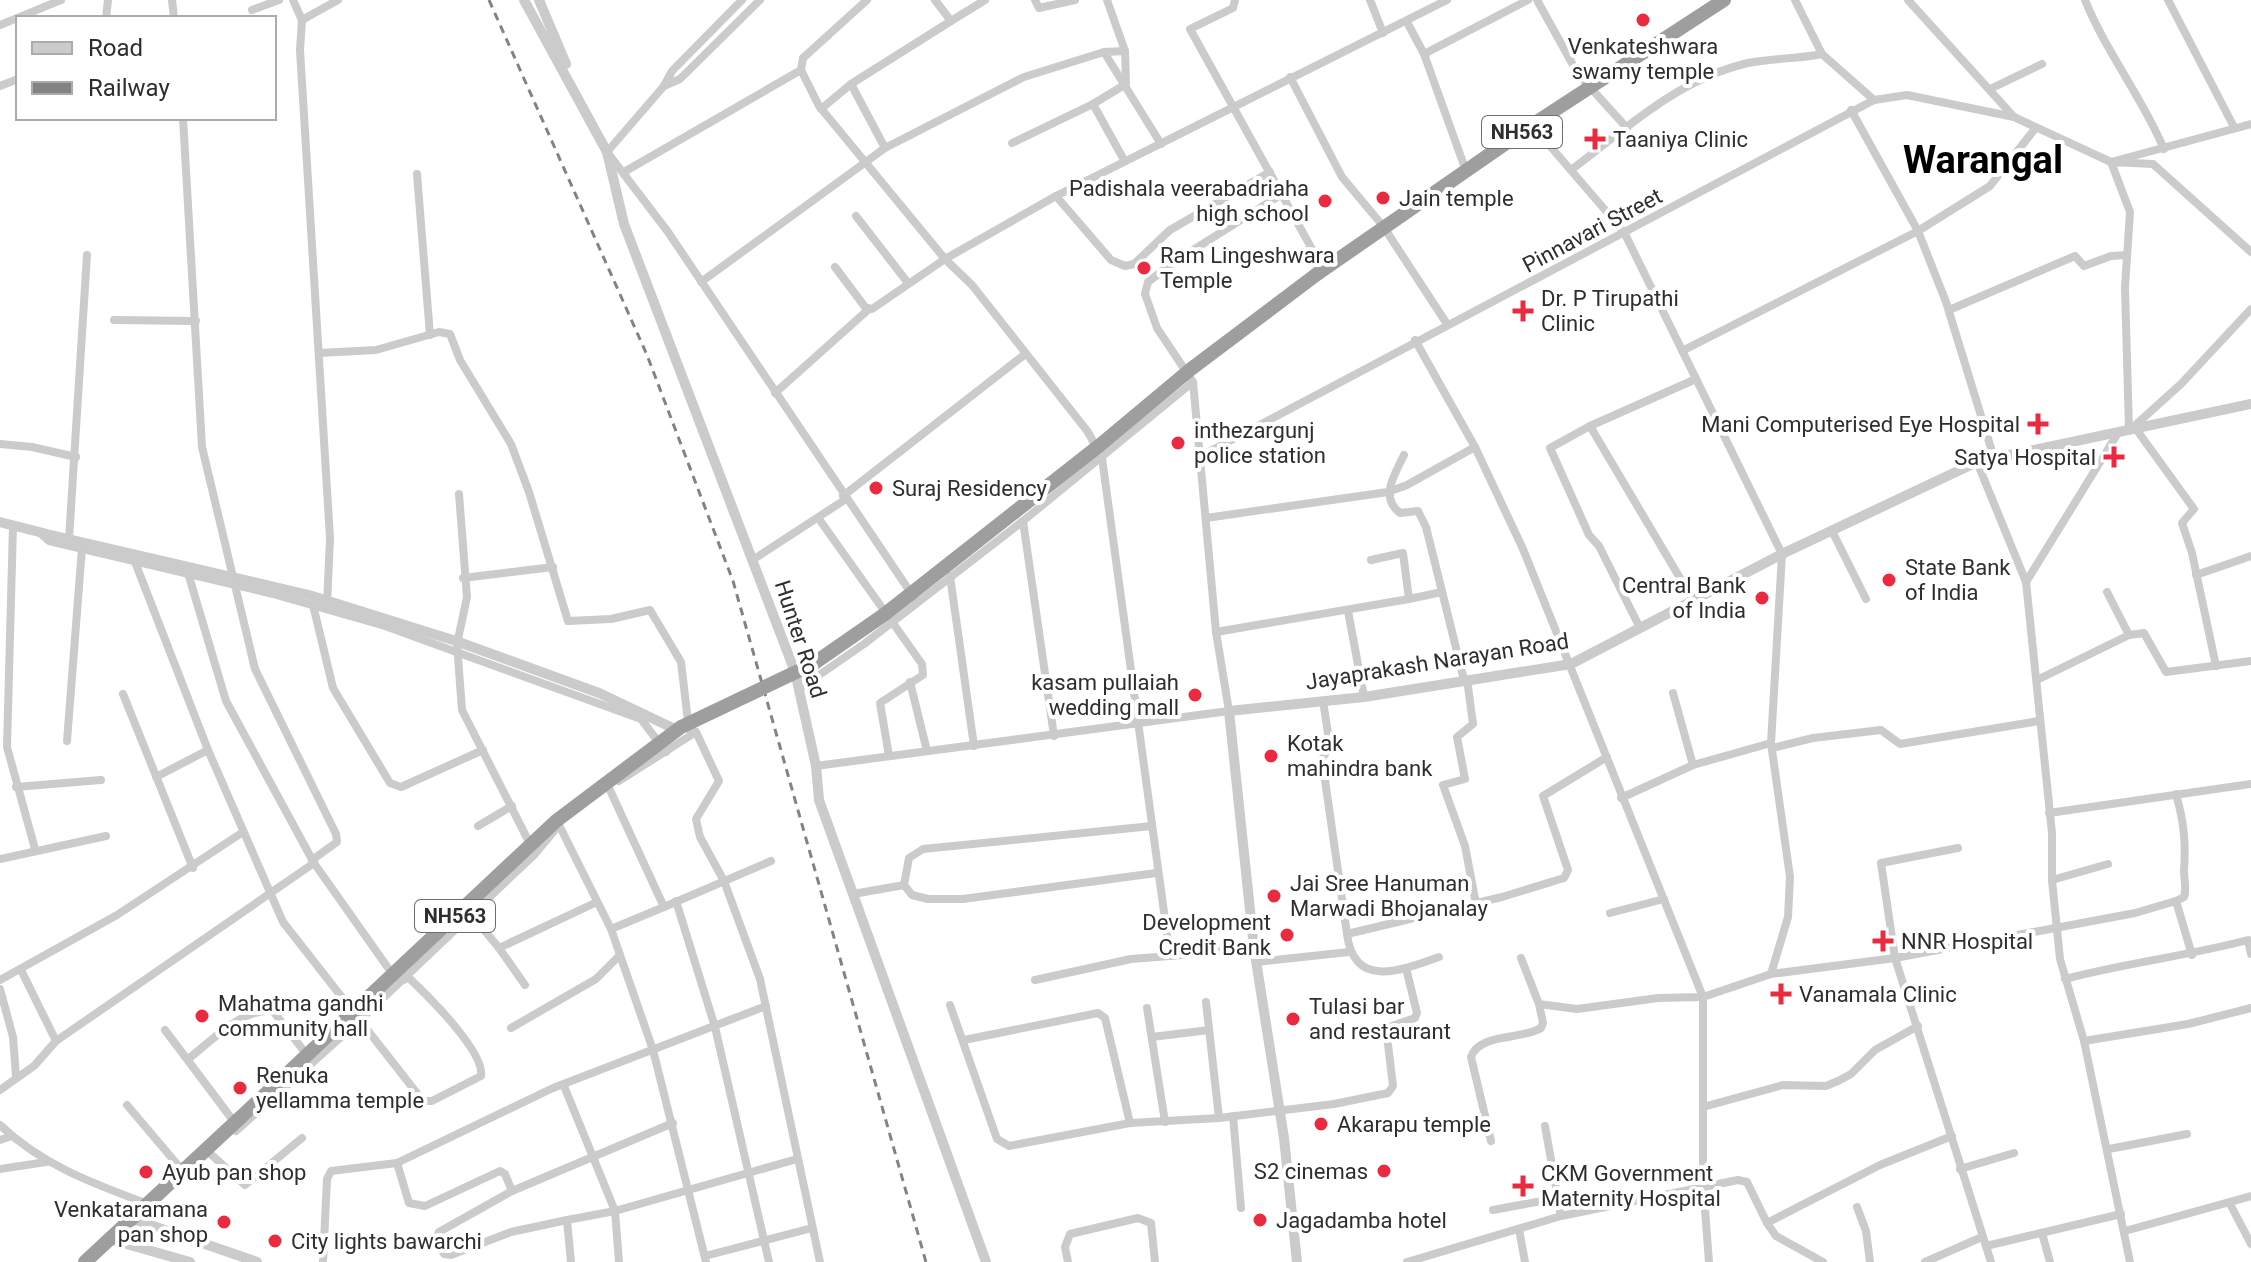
<svg xmlns="http://www.w3.org/2000/svg" width="2251" height="1262" font-family="Roboto,sans-serif">
<rect width="100%" height="100%" fill="#fff"/>
<g fill="none" stroke-linecap="round" stroke-linejoin="round">
<g stroke="#cbcbcb" stroke-width="8">
<polyline points="172,0 174,18"/>
<polyline points="293,0 302,20"/>
<polyline points="742,0 672,71 664,86 607,152 668,232 917,602"/>
<polyline points="935,0 951,21 985,0"/>
<polyline points="1035,0 1039,8 1075,0"/>
<polyline points="1235,0 1233,8 1190,29 1323,269"/>
<polyline points="1370,0 1383,33"/>
<polyline points="1537,0 1578,74 1627,128"/>
<polyline points="1795,0 1822,54"/>
<polyline points="1908,0 2014,117 2111,162 2251,124"/>
<path d="M2085 0C2106 52 2142 97 2164 149"/>
<polyline points="2168,0 2234,127"/>
<polyline points="252,10 279,0"/>
<polyline points="106,18 108,0"/>
<polyline points="1407,22 1424,54 1466,171"/>
<polyline points="0,25 61,0"/>
<polyline points="1104,52 1161,144"/>
<polyline points="1424,54 1528,0"/>
<polyline points="801,70 819,106 945,259 972,285 1088,432 1102,458 1170,956 1254,948"/>
<polyline points="1290,77 1342,177 1383,226 1447,324"/>
<polyline points="851,84 885,148"/>
<polyline points="0,86 18,79"/>
<polyline points="664,86 680,79 760,0"/>
<polyline points="1990,89 2042,64"/>
<polyline points="1093,104 1124,160"/>
<polyline points="821,109 851,84 951,21"/>
<polyline points="1851,110 1918,231 1946,302 1994,458"/>
<polyline points="183,118 202,447 255,669 336,834 337,842 312,860"/>
<polyline points="1532,125 1624,232 1782,554 1771,743 1790,877 1788,917 1771,974"/>
<polyline points="1012,143 1093,104 1126,84 1125,51 1107,0"/>
<path d="M1571 170C1627 128 1678 79 1748 63 1772 58 1798 59 1822 54L1874 100"/>
<polyline points="624,172 801,70 803,58 867,0"/>
<polyline points="417,174 430,335"/>
<polyline points="1056,196 1111,260 1125,266 1134,264 1170,230 1270,172"/>
<polyline points="856,216 908,283"/>
<polyline points="835,267 865,307 872,309 945,259 1056,196 1447,0"/>
<polyline points="701,282 885,148 1024,77 1104,52 1125,51"/>
<polyline points="1949,310 2075,256 2084,266 2111,256 2127,255"/>
<polyline points="114,320 196,321"/>
<polyline points="1415,340 1475,447 1523,549 1703,997 1703,1184 1709,1262"/>
<polyline points="1682,351 1918,231 1990,186 2034,130"/>
<polyline points="319,353 376,350 439,332 450,334 460,360 511,444 529,492 568,621 611,619 650,610 681,662 689,730 696,732 719,781 696,819 700,837 724,881 760,979 820,1262"/>
<polyline points="775,393 869,309"/>
<polyline points="1590,426 1693,600"/>
<polyline points="2136,429 2194,509 2182,523 2192,553 2216,666"/>
<polyline points="2130,430 2181,384 2251,309"/>
<polyline points="2129,431 2125,287 2130,212 2111,162 2153,164 2251,252"/>
<polyline points="0,444 32,447 76,457"/>
<path d="M1404 455C1395 474 1379 497 1400 513L1418 511 1426 527 1464 680"/>
<polyline points="1201,456 1874,100 1907,95 2014,117"/>
<polyline points="1977,462 2026,582 2052,833 2052,880 2060,959 2084,1041 2130,1262"/>
<polyline points="459,494 467,597 457,644 462,710 531,846"/>
<polyline points="843,496 1024,355"/>
<polyline points="1206,518 1388,492 1407,485 1475,447"/>
<polyline points="819,519 922,664 923,675 880,703 889,756"/>
<polyline points="1023,521 1054,736"/>
<polyline points="13,526 7,747 35,849"/>
<polyline points="1832,531 1866,599"/>
<polyline points="39,532 49,541 273,594 385,626 641,719 666,752"/>
<polyline points="69,539 87,255"/>
<polyline points="754,559 846,499"/>
<polyline points="1371,560 1403,553 1409,599 1442,592"/>
<path d="M135 562 208 750 283 922 423 1101H432L481 1076C485 1052 428 996 409 978L398 982 314 863 226 701 188 573"/>
<polyline points="2196,575 2251,556"/>
<polyline points="950,576 974,746"/>
<polyline points="463,578 553,567"/>
<polyline points="2026,582 2118,433"/>
<polyline points="313,605 333,688 390,783 401,787 483,750"/>
<polyline points="327,605 330,538 300,50 302,20 338,0"/>
<polyline points="1348,611 1364,697"/>
<polyline points="1640,628 1599,546 1589,535 1550,448 1590,426 1696,379"/>
<polyline points="1216,632 1409,599"/>
<polyline points="2129,635 2144,633 2166,672 2251,661"/>
<polyline points="1467,679 1473,724 1457,737 1465,779 1443,785 1465,846 1476,904"/>
<polyline points="2037,680 2129,635 2107,592"/>
<polyline points="910,682 927,751"/>
<polyline points="799,689 864,644 1023,521 1193,382"/>
<polyline points="1673,693 1693,765"/>
<polyline points="123,694 193,868"/>
<polyline points="1323,701 1330,746 1322,759 1347,934"/>
<polyline points="67,741 82,548"/>
<polyline points="1772,748 1813,738 1881,730 1900,744 2039,721"/>
<polyline points="816,766 1229,711 1216,632 1193,382 1157,328 1145,294 1148,282 1171,264 1282,194"/>
<polyline points="156,777 208,750"/>
<polyline points="619,781 696,732"/>
<polyline points="16,787 101,780"/>
<polyline points="609,788 664,907 771,861"/>
<path d="M2176 794C2184 822 2186 843 2184 871 2184 881 2187 888 2184 897L2176 901 2192 955"/>
<polyline points="1621,798 1693,765 1771,743"/>
<polyline points="2049,813 2251,784"/>
<polyline points="559,825 611,929 653,1050 706,1262"/>
<polyline points="478,826 512,806"/>
<polyline points="1958,848 1881,863 1895,958 2135,913 2176,901"/>
<polyline points="0,859 106,836"/>
<polyline points="2052,880 2108,864"/>
<polyline points="904,885 909,858 923,849 1152,826"/>
<polyline points="853,894 904,885 912,895 928,899 963,899 1156,873"/>
<polyline points="676,901 715,1027 769,1262"/>
<polyline points="470,913 499,948"/>
<polyline points="1610,913 1664,899"/>
<polyline points="611,929 664,907"/>
<path d="M1439 957C1400 971 1354 989 1347 934L1502 897 1564 878 1568 870 1543 796 1607 757"/>
<polyline points="1521,958 1539,1004 1577,1009 1658,998 1703,997 1771,974 1895,958 1991,1262"/>
<polyline points="1256,962 1349,952"/>
<polyline points="21,970 56,1041"/>
<path d="M2065 979C2125 963 2187 956 2248 940L2251 954"/>
<polyline points="0,980 117,915 243,832"/>
<polyline points="1035,980 1131,959 1170,956"/>
<polyline points="525,985 499,948 597,902"/>
<polyline points="0,989 13,1037 16,1076"/>
<polyline points="1206,1002 1219,1118"/>
<polyline points="950,1005 997,1139 1009,1146 1130,1123 1219,1118 1334,1104 1388,1093 1393,1086 1386,1028 1415,1018 1417,1013 1406,968"/>
<polyline points="1147,1008 1165,1122"/>
<polyline points="511,1028 596,979 620,955"/>
<polyline points="165,1030 235,1123"/>
<polyline points="1152,1037 1209,1030"/>
<polyline points="964,1040 1098,1013 1105,1018 1130,1123"/>
<polyline points="2084,1041 2188,1024 2251,1008"/>
<path d="M188 1059C212 1041 241 1008 273 1011L307 1055"/>
<polyline points="564,1086 615,1211 797,1159"/>
<polyline points="0,1090 34,1066 56,1041 314,863"/>
<polyline points="127,1105 182,1170"/>
<polyline points="1703,1107 1783,1085 1826,1086 1838,1081 1851,1074 1875,1050 1918,1026"/>
<polyline points="1233,1116 1241,1208"/>
<path d="M0 1125C42 1165 92 1183 145 1203"/>
<polyline points="1545,1126 1561,1216"/>
<polyline points="236,1131 360,1020 535,854 555,830"/>
<polyline points="0,1140 12,1136"/>
<path d="M1491 1141 1471 1057C1479 1033 1522 1040 1541 1028L1543 1023 1539 1004"/>
<polyline points="205,1149 245,1185 302,1138"/>
<polyline points="2109,1149 2187,1134"/>
<polyline points="397,1163 409,1203 425,1206 500,1171 505,1174 512,1191"/>
<polyline points="0,1169 46,1162"/>
<polyline points="1960,1169 2014,1153"/>
<polyline points="2230,1204 2251,1244"/>
<polyline points="1857,1207 1866,1231 1870,1262"/>
<polyline points="1493,1210 1558,1198"/>
<polyline points="567,1220 511,1232 451,1255 444,1254 436,1237 439,1232 512,1191 673,1123"/>
<polyline points="1767,1223 1776,1236 1823,1262"/>
<polyline points="1519,1229 1525,1262"/>
<polyline points="2125,1231 2251,1196"/>
<polyline points="2042,1233 2050,1262"/>
<polyline points="1986,1246 2121,1214"/>
<polyline points="705,1256 812,1228"/>
<polyline points="323,1262 327,1179 331,1171 397,1163 553,1088 766,1006"/>
<polyline points="571,1262 567,1220 615,1211 619,1262"/>
<polyline points="1068,1262 1065,1247 1070,1234 1138,1218 1151,1223 1155,1262"/>
<polyline points="1407,1262 1561,1216 1738,1180 1747,1182 1767,1223 1880,1165 1952,1136"/>
<polyline points="1925,1262 1982,1237"/>
</g>
<g stroke="#cbcbcb" stroke-width="10">
<polyline points="524,0 607,152 624,224 795,672 816,766 819,800 986,1262"/>
<polyline points="539,0 566,64"/>
<polyline points="0,522 55,536"/>
<polyline points="130,1218 257,1262"/>
<polyline points="109,1239 190,1262"/>
<polyline points="1297,1262 1284,1138 1254,948 1229,711 1364,697 1571,664 1782,554 1977,462 2251,404"/>
</g>
<g stroke="#9e9e9e" stroke-width="14">
<polyline points="1317,274 1532,125 1724,0"/>
<polyline points="85,1262 241,1117"/>
</g>
<polyline stroke="#838383" stroke-width="3" stroke-dasharray="8 6" stroke-linecap="butt" points="489,0 647,355 733,581 926,1262"/>
<polyline stroke="#cbcbcb" stroke-width="10" points="55,536 309,595 456,641 599,693 677,730"/>
<polyline stroke="#9e9e9e" stroke-width="14" points="241,1117 556,821 681,727 813,664 885,614 1100,445 1191,369 1317,274"/>
</g>
<g fill="#eb2a3f" stroke="#fff" stroke-width="3">
<circle cx="1643" cy="20" r="8"/>
<path d="M1591 127h8v8h8v8h-8v8h-8v-8h-8v-8h8z"/>
<circle cx="1383" cy="198" r="8"/>
<circle cx="1325" cy="201" r="8"/>
<circle cx="1144" cy="268" r="8"/>
<path d="M1519 299h8v8h8v8h-8v8h-8v-8h-8v-8h8z"/>
<path d="M2034 412h8v8h8v8h-8v8h-8v-8h-8v-8h8z"/>
<circle cx="1178" cy="443" r="8"/>
<path d="M2110 445h8v8h8v8h-8v8h-8v-8h-8v-8h8z"/>
<circle cx="876" cy="488" r="8"/>
<circle cx="1889" cy="580" r="8"/>
<circle cx="1762" cy="598" r="8"/>
<circle cx="1195" cy="695" r="8"/>
<circle cx="1271" cy="756" r="8"/>
<circle cx="1274" cy="896" r="8"/>
<circle cx="1287" cy="935" r="8"/>
<path d="M1879 929h8v8h8v8h-8v8h-8v-8h-8v-8h8z"/>
<path d="M1777 982h8v8h8v8h-8v8h-8v-8h-8v-8h8z"/>
<circle cx="202" cy="1016" r="8"/>
<circle cx="1293" cy="1019" r="8"/>
<circle cx="240" cy="1088" r="8"/>
<circle cx="1321" cy="1124" r="8"/>
<circle cx="1384" cy="1171" r="8"/>
<circle cx="146" cy="1172" r="8"/>
<path d="M1519 1174h8v8h8v8h-8v8h-8v-8h-8v-8h8z"/>
<circle cx="1260" cy="1220" r="8"/>
<circle cx="224" cy="1222" r="8"/>
<circle cx="275" cy="1241" r="8"/>
</g>
<g text-anchor="middle" stroke-width="8" stroke-linejoin="round" paint-order="stroke">
<g fill="#fff" stroke="#6d6d6d" stroke-width="2">
<rect x="1482" y="116" width="80" height="32" rx="6"/>
<rect x="415" y="900" width="80" height="32" rx="6"/>
</g>
<g font-size="20" font-weight="bold" fill="#2e2e2e">
<text x="1522" y="139">NH563</text>
<text x="455" y="923">NH563</text>
</g>
<g font-size="22" fill="#2e2e2e" stroke="#fff" text-anchor="start">
<text x="1643" y="54" text-anchor="middle">Venkateshwara<tspan x="1643" dy="25">swamy temple</tspan></text>
<text x="1613" y="147">Taaniya Clinic</text>
<text x="1309" y="196" text-anchor="end">Padishala veerabadriaha<tspan x="1309" dy="25">high school</tspan></text>
<text x="1399" y="206">Jain temple</text>
<text x="1160" y="263">Ram Lingeshwara<tspan x="1160" dy="25">Temple</tspan></text>
<text x="1541" y="306">Dr. P Tirupathi<tspan x="1541" dy="25">Clinic</tspan></text>
<text x="2020" y="432" text-anchor="end">Mani Computerised Eye Hospital</text>
<text x="1194" y="438">inthezargunj<tspan x="1194" dy="25">police station</tspan></text>
<text x="2096" y="465" text-anchor="end">Satya Hospital</text>
<text x="892" y="496">Suraj Residency</text>
<text x="1905" y="575">State Bank<tspan x="1905" dy="25">of India</tspan></text>
<text x="1746" y="593" text-anchor="end">Central Bank<tspan x="1746" dy="25">of India</tspan></text>
<text x="1179" y="690" text-anchor="end">kasam pullaiah<tspan x="1179" dy="25">wedding mall</tspan></text>
<text x="1287" y="751">Kotak<tspan x="1287" dy="25">mahindra bank</tspan></text>
<text x="1290" y="891">Jai Sree Hanuman<tspan x="1290" dy="25">Marwadi Bhojanalay</tspan></text>
<text x="1271" y="930" text-anchor="end">Development<tspan x="1271" dy="25">Credit Bank</tspan></text>
<text x="1901" y="949">NNR Hospital</text>
<text x="1799" y="1002">Vanamala Clinic</text>
<text x="218" y="1011">Mahatma gandhi<tspan x="218" dy="25">community hall</tspan></text>
<text x="1309" y="1014">Tulasi bar<tspan x="1309" dy="25">and restaurant</tspan></text>
<text x="256" y="1083">Renuka<tspan x="256" dy="25">yellamma temple</tspan></text>
<text x="1337" y="1132">Akarapu temple</text>
<text x="1368" y="1179" text-anchor="end">S2 cinemas</text>
<text x="162" y="1180">Ayub pan shop</text>
<text x="1541" y="1181">CKM Government<tspan x="1541" dy="25">Maternity Hospital</tspan></text>
<text x="208" y="1217" text-anchor="end">Venkataramana<tspan x="208" dy="25">pan shop</tspan></text>
<text x="1276" y="1228">Jagadamba hotel</text>
<text x="291" y="1249">City lights bawarchi</text>
</g>
<g font-size="22" fill="#2e2e2e" stroke="#fff">
<text transform="translate(1592 230) rotate(-28)" y="8">Pinnavari Street</text>
<text transform="translate(801 639) rotate(72)" y="8">Hunter Road</text>
<text transform="translate(1437 661) rotate(-9)" y="8">Jayaprakash Narayan Road</text>
</g>
<g font-size="38" font-weight="bold" fill="#000" stroke="#fff">
<text x="1983" y="173">Warangal</text>
</g>
</g>
<rect x="16" y="16" width="260" height="104" fill="#ffffff" stroke="#ababab" stroke-width="2"/>
<rect x="32" y="42" width="40" height="12" fill="#cbcbcb" stroke="#ababab" stroke-width="2"/>
<text x="88" y="56" font-size="24" fill="#2e2e2e">Road</text>
<rect x="32" y="82" width="40" height="12" fill="#838383" stroke="#ababab" stroke-width="2"/>
<text x="88" y="96" font-size="24" fill="#2e2e2e">Railway</text>
</svg>
